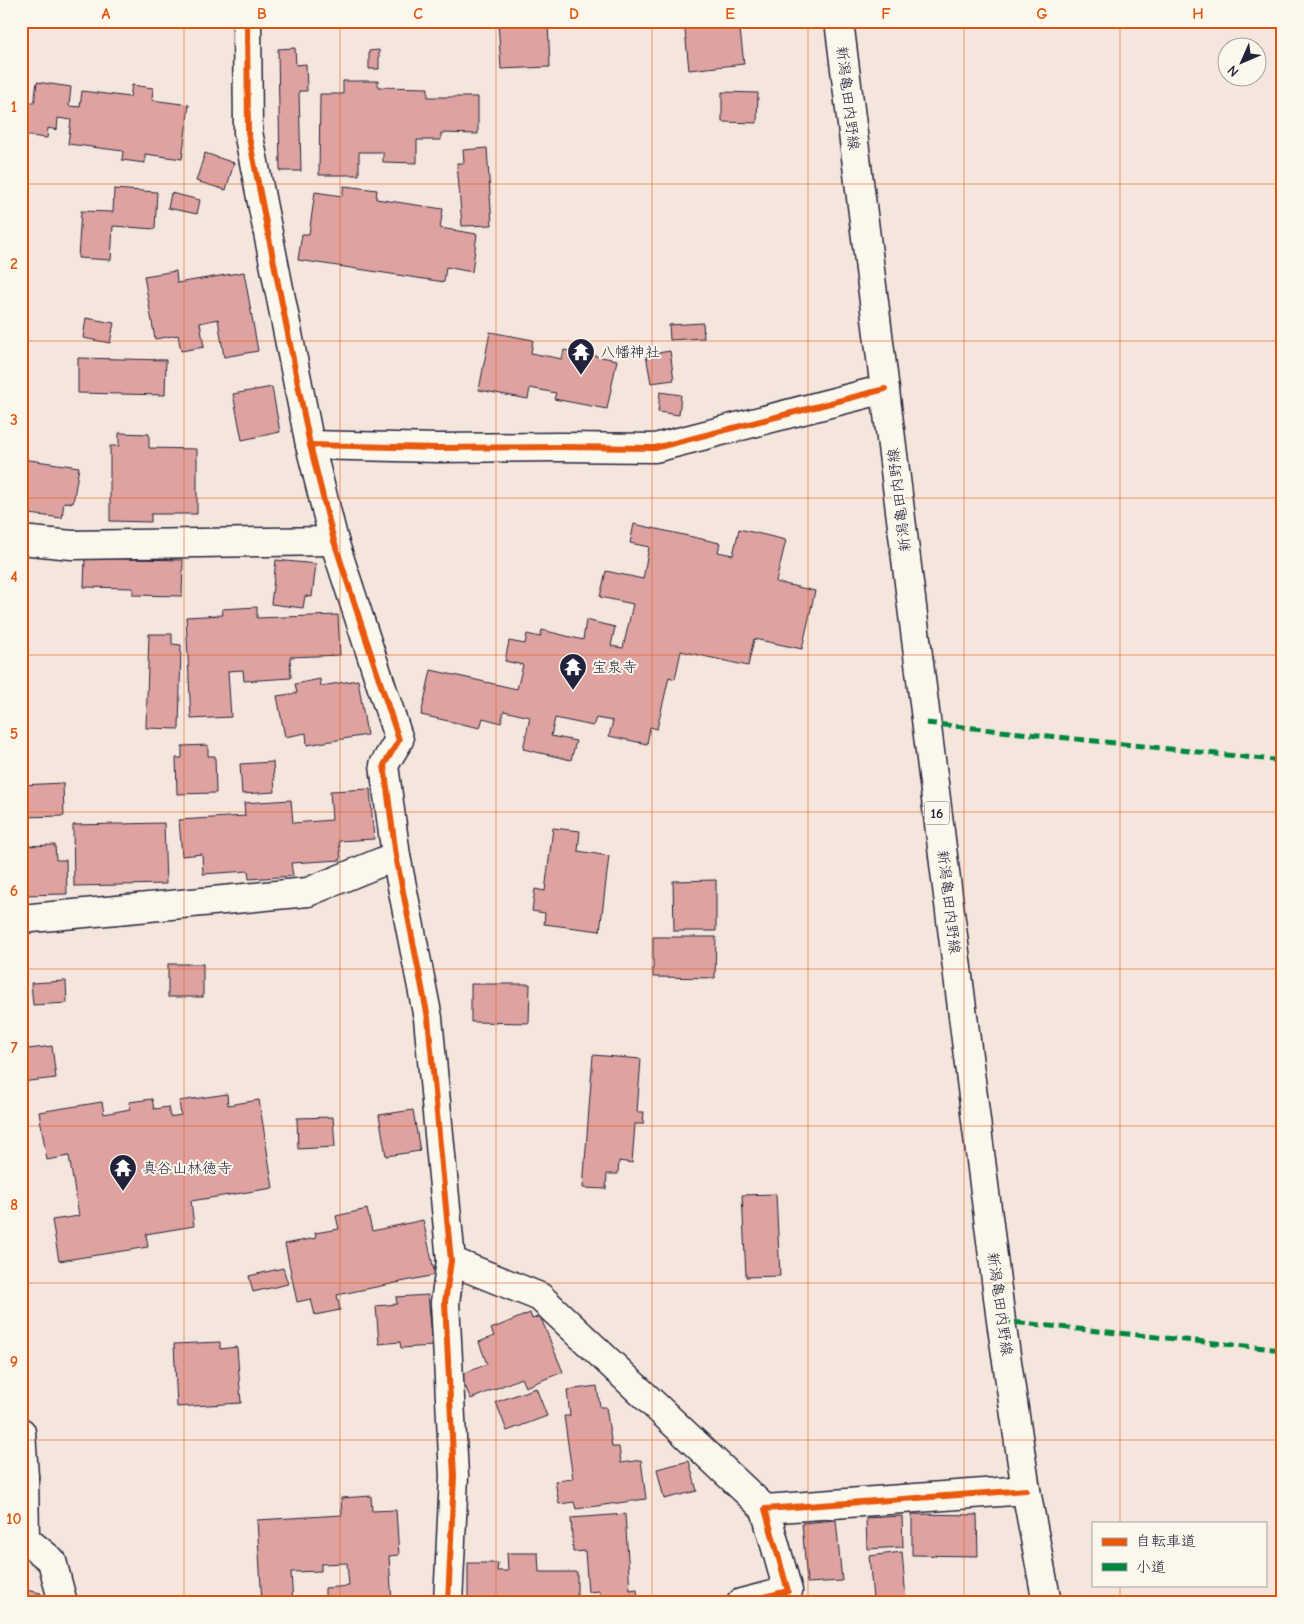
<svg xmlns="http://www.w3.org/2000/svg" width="1304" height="1624" font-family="'Comic Neue','Klee One',sans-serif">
<rect width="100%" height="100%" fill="#f5e6dd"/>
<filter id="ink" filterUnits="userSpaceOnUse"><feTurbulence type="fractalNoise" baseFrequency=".02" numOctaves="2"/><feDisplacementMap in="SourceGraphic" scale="10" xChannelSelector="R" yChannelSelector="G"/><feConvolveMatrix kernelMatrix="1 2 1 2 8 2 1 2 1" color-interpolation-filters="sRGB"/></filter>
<g filter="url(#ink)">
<g fill="#dea3a0" stroke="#22223b">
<polygon points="498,21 548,21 550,67 501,69"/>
<polygon points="684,21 739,21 744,64 689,70"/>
<polygon points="295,48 296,65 306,64 307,91 299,91 301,171 280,171 278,49"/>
<polygon points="379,50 379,69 369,69 369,51"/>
<polygon points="343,81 378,81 378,87 428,88 428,97 478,97 478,134 441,133 441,140 417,140 417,163 383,162 383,152 359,152 359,175 319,175 320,94 343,94"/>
<polygon points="37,82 71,87 69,106 80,107 82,91 130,97 132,85 153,88 152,100 189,105 182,159 145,154 145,163 122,160 123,151 68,144 71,120 58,118 57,130 48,128 47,138 21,135 21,102 34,103"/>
<polygon points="722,92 758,93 757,123 722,122"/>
<polygon points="487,148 492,225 462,226 457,163 464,163 463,150"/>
<polygon points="205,153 234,163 226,190 196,181"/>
<polygon points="344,186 377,190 376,199 443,209 440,228 477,234 472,272 446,267 444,282 298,260 302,234 309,234 315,192 342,196"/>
<polygon points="114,189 157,192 155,229 113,226 111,260 78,258 81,211 113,212"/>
<polygon points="171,193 200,200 197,214 168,208"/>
<polygon points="176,271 177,283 244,272 258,351 224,357 218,319 200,323 204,347 181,351 178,335 155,339 144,276"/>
<polygon points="86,318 114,323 110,343 83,338"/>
<polygon points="703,323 704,338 670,340 669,325"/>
<polygon points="490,332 533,340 531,353 562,359 564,350 617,360 607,409 554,399 556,393 530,388 528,399 479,390"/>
<polygon points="670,351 674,380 651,383 646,355"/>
<polygon points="78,358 166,360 165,395 78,393"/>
<polygon points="272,387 280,432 242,440 233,394"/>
<polygon points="660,392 681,395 679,415 658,412"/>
<polygon points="119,433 149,434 149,448 197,449 197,514 151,514 151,522 110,521 110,446 119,446"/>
<polygon points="22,459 79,467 73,503 64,502 62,518 21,513"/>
<polygon points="634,524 720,543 718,552 733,555 739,529 786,540 776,582 815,591 802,649 754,639 748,666 681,651 675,679 669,677 657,729 650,727 647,744 609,736 613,721 596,718 593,726 555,718 551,736 576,741 571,760 523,749 530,717 504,711 501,723 483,718 480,728 421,715 431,670 517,689 523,665 505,661 509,641 525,644 527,634 540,637 542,630 583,640 586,620 615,627 611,646 623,648 633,604 600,597 606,571 643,579 649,547 630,543"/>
<polygon points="85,558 183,560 182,596 133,595 133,588 84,587"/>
<polygon points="276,560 316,564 312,597 305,596 303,608 271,604"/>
<polygon points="257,607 257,618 338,615 340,655 290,657 291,678 244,681 243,670 228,671 231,717 191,719 186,617 223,615 222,609"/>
<polygon points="149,634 172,634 172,644 181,645 179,729 146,728"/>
<polygon points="320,679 321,686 358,680 367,735 307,745 306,733 285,737 277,696 297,693 295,684"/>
<polygon points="208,745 208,756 215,756 216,793 177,794 176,758 182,758 182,746"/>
<polygon points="273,762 275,792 242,794 240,764"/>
<polygon points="63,783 64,816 21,817 21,785"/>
<polygon points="370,789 374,839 339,841 341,860 291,863 293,876 249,879 248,871 203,874 202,854 182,856 179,820 245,816 244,803 291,800 293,823 332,820 330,791"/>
<polygon points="164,823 166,884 74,886 73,825"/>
<polygon points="553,828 580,831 578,851 609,856 600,931 544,924 545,913 532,911 535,889 545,891"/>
<polygon points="55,845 56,860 66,860 67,894 21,895 21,846"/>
<polygon points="716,880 716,931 674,931 673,881"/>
<polygon points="653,937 716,937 715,978 653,977"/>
<rect x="168" y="964" width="35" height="33"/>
<polygon points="66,981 67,1003 33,1005 31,983"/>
<polygon points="471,984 530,984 529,1023 471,1022"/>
<polygon points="52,1046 56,1078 21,1082 21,1050"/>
<polygon points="593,1055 641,1059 637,1112 644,1112 643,1124 635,1124 632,1163 619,1161 618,1174 607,1174 606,1189 583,1188"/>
<polygon points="227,1094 228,1105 259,1100 273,1188 191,1201 194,1226 146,1234 148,1247 59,1261 52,1220 79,1216 69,1156 47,1160 39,1112 102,1102 104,1114 130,1109 129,1102 152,1099 154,1109 168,1107 170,1117 181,1115 179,1101"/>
<polygon points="413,1110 420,1151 386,1156 379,1115"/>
<polygon points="333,1117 335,1147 298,1149 297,1118"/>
<polygon points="776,1194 780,1276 746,1277 742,1195"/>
<polygon points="367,1209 372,1231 423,1220 435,1275 337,1295 340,1310 315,1315 311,1299 297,1302 285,1244 316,1238 315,1233 339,1229 336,1216"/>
<polygon points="283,1268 288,1284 253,1292 249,1276"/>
<polygon points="428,1295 433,1346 401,1348 400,1342 379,1344 376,1306 397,1304 396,1297"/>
<polygon points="530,1313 532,1319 540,1316 563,1372 525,1387 521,1378 471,1399 460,1375 487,1364 479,1342 494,1336 491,1329"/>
<polygon points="220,1342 220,1349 237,1347 241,1403 177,1407 174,1344"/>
<polygon points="597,1386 600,1407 606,1407 612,1447 619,1447 621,1463 641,1460 646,1499 576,1509 574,1502 559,1504 555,1481 573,1479 564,1416 570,1416 567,1390"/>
<polygon points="536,1388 547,1416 507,1431 496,1402"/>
<polygon points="689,1461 697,1491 664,1499 657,1469"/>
<polygon points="371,1496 372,1511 396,1510 399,1555 389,1556 392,1603 325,1603 325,1588 349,1586 347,1563 321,1564 321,1571 291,1572 293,1603 262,1603 257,1520 342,1515 341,1498"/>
<polygon points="625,1514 630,1590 637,1589 638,1603 601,1603 600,1591 588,1592 585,1551 573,1552 571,1518"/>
<polygon points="912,1514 977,1515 978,1556 912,1555"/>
<polygon points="902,1516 903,1547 867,1549 866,1518"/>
<polygon points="836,1520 842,1581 807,1583 802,1523"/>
<polygon points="902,1552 906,1599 892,1600 892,1603 835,1603 873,1599 869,1556"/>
<polygon points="507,1553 538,1553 539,1572 577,1572 577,1603 468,1603 468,1563 498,1563 497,1571 508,1571"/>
<polygon points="21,1589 41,1593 39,1603 21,1603"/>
</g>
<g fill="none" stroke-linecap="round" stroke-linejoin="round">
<defs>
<g id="minor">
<polyline points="247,21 248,132 310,445 334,541 399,740 384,765 396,856 428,1018 451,1261 445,1302 454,1476 448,1603"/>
<polyline points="310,445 437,448 560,447 655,448 885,389"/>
<polyline points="21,540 72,545 334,541"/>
<polyline points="21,919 308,892 396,856"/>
<polyline points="451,1261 540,1297 765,1509"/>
<polyline points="21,1432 24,1477 21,1476"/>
<polyline points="24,1477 25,1539 52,1561 63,1603"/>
<polyline points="741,1603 788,1591 765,1509 1026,1490"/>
</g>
<polyline id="primary" points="839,21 1001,1321 1026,1490 1047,1603"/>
</defs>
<use href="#minor" stroke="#22223b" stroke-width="31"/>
<use href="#primary" stroke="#22223b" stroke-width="31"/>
<use href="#minor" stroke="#fbf7ec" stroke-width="28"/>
<use href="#primary" stroke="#fbf7ec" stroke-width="28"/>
<g stroke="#00873e" stroke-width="5" stroke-dasharray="10 5" stroke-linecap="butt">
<polyline points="926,723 1283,761"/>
<polyline points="1001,1321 1283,1350"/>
</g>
<defs>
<g id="cycleway">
<polyline points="247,21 248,132 310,445 334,541 399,740 384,765 396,856 428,1018 451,1261 445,1302 454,1476 448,1603"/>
<polyline points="310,445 437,448 560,447 655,448 885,389"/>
<polyline points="741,1603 788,1591 765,1509 1026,1490"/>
</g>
</defs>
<use href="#cycleway" stroke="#fbf7ec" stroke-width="9"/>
<use href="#cycleway" stroke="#e8590c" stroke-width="6"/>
</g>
</g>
<path fill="none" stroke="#de560e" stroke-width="1" stroke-opacity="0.55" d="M184 21V1603M340 21V1603M496 21V1603M652 21V1603M808 21V1603M964 21V1603M1120 21V1523M21 184H1283M21 341H1283M21 498H1283M21 655H1283M21 812H1283M21 969H1283M21 1126H1283M21 1283H1283M21 1440H1283M1120 1585V1603"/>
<defs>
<symbol id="temple-pin" viewBox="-11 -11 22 30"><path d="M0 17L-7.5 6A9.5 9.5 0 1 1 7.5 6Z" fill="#22223b" stroke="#fbf7ec"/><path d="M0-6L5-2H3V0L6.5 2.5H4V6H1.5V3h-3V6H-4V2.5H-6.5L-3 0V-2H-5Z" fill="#fff"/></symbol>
</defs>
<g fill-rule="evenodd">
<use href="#temple-pin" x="565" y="336" width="32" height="43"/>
<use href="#temple-pin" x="557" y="651" width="32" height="43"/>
<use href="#temple-pin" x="107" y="1152" width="32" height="43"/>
</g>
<g text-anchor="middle" stroke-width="4" stroke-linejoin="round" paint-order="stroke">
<rect fill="#fbf7ec" stroke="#636270" stroke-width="1" x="924.5" y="801.5" width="25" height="23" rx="4"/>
<g font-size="14" font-weight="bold" fill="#22223b">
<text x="937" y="818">16</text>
</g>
<g font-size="15" fill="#22223b" stroke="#fbf7ec">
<text transform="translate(848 98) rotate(83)" y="5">新潟亀田内野線</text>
<text transform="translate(899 500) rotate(-97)" y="5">新潟亀田内野線</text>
<text transform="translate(949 902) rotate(83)" y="5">新潟亀田内野線</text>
<text transform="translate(1000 1304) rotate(82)" y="5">新潟亀田内野線</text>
</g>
<g font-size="15" fill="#22223b" stroke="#fbf7ec" text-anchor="start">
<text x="600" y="357">八幡神社</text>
<text x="592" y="672">宝泉寺</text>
<text x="142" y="1173">真谷山林徳寺</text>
</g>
</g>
<rect width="1304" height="1624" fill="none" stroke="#fbf7ec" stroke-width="55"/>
<rect x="1092" y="1522" width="175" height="65" fill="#fbf7ec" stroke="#a4a2a5"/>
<rect x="1102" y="1538" width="25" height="8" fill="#e8590c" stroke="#a4a2a5"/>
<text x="1136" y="1546" font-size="15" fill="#22223b">自転車道</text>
<rect x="1102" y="1563" width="25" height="8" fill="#00873e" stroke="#a4a2a5"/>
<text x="1136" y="1572" font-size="15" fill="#22223b">小道</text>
<g transform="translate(1242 62) rotate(225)"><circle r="24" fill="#fbf7ec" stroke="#a4a2a5"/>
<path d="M0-4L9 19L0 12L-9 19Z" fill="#22223b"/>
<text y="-8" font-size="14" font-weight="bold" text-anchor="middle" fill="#22223b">N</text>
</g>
<rect x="28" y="28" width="1248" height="1568" fill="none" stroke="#de560e" stroke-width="2"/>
<g font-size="16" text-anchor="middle" font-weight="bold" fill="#de560e">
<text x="106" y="19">A</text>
<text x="262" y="19">B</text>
<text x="418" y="19">C</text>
<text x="574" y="19">D</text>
<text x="730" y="19">E</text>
<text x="886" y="19">F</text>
<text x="1042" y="19">G</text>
<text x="1198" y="19">H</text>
<text x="14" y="112">1</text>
<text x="14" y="269">2</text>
<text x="14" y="425">3</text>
<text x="14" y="582">4</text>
<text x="14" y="739">5</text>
<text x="14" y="896">6</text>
<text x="14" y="1053">7</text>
<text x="14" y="1210">8</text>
<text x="14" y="1367">9</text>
<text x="14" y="1524">10</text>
</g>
</svg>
